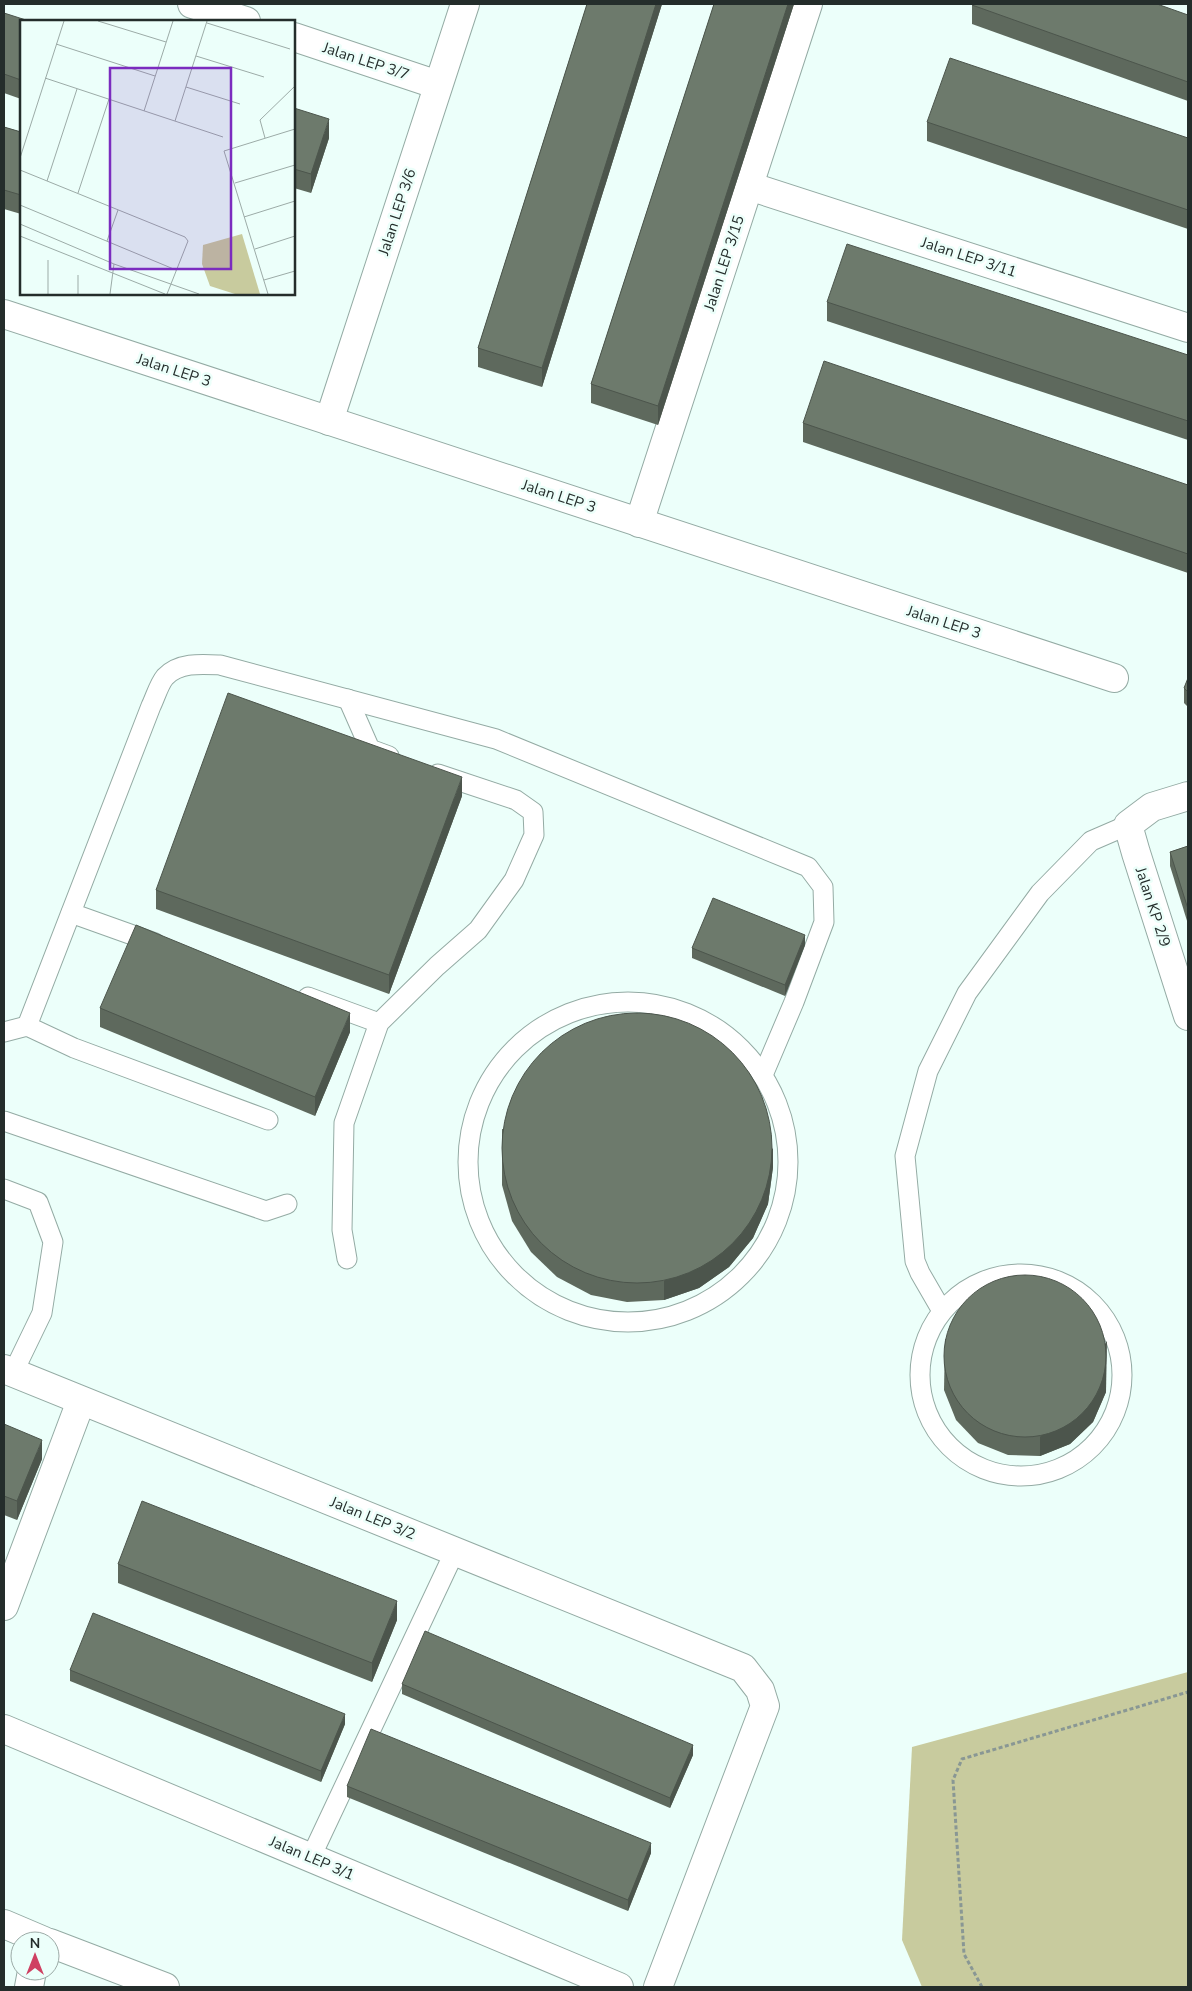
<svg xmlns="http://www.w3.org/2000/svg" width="1192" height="1991" font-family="'Nunito Sans',sans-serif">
<rect width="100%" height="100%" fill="#ecfffa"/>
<polygon fill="#c8cb9e" points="1188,1672 1188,1987 922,1987 902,1940 912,1747"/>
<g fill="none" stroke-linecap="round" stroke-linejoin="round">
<defs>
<g id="service">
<polyline points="348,699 370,749 389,756"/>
<polyline points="71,913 155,943"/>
<polyline points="308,997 379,1023"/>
<circle cx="628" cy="1162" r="160"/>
<path d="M27 1026 151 706C155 698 159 684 165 677 179 662 202 664 220 665L496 739 808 867 823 887 824 922 794 1002 763 1075"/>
<polyline points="4,1032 27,1026 74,1048 268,1120"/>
<polyline points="4,1121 266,1211 287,1204"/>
<polyline points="4,1189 38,1202 53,1242 42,1313 13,1373"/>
<polyline points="347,1259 342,1230 344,1123 379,1023 437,966 478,930 514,880 534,835 533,812 516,800 438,774"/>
<circle cx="1021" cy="1375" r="101"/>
<polyline points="942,1311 920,1273 915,1261 905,1156 928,1071 967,993 1040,893 1091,841 1128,825"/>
<polyline points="311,1857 455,1551"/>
</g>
<g id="minor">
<polyline points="192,4 246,21"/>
<polyline points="294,37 438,85"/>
<polyline points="749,186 1188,328"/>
<polyline points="4,314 1114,678"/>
<polyline points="329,421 465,4"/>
<polyline points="639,523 808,4"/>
<polyline points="1188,796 1152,807 1128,825 1136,853 1188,1016"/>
<polyline points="4,1369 743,1668 760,1690 765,1706 658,1987"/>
<polyline points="4,1606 81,1401"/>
<polyline points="4,1729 619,1987"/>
<polyline points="29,1987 32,1971"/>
</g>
<g id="tertiary">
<polyline points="4,1924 44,1941"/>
<polyline points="50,1943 165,1987"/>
</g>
</defs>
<use href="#service" stroke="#94aba4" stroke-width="21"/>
<use href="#minor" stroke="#94aba4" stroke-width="30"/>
<use href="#tertiary" stroke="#94aba4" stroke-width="30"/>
<polyline stroke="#899794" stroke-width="3" stroke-dasharray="4 2.5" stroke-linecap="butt" points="982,1987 964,1954 953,1780 962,1759 1188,1692"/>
<use href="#service" stroke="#fff" stroke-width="19"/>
<use href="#minor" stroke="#fff" stroke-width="28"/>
<use href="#tertiary" stroke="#fff" stroke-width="28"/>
</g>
<g fill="#5e695d">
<polygon points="587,4 662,4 542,387 478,367 478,348"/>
<polygon points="714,4 794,4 658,425 591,403 591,384"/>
<polygon points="972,5 1188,15 1188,101 972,24"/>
<polygon points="4,13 21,21 21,99 4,93"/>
<polygon points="294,108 329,138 311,193 294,188"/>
<polygon points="927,122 1188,138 1188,229 927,141"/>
<polygon points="4,127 21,132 21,214 4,209"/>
<polygon points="827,302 1188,355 1188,440 827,321"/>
<polygon points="803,423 1188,485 1188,573 803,442"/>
<polygon points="1188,678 1188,707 1184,703 1184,688"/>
<polygon points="462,796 389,994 156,909 156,890"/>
<polygon points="1188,846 1188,924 1170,866 1170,852"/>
<polygon points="805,945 785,996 692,958 692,948"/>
<polygon points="100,1008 350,1032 315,1116 100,1027"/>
<polygon points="502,1129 773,1167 768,1204 753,1238 729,1267 699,1288 664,1300 627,1302 591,1295 557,1277 531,1252 512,1221 502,1185"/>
<polygon points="945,1339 1106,1392 1093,1422 1070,1444 1040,1456 1008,1455 978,1443 956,1420 944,1390"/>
<polygon points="4,1424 42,1459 17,1520 4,1515"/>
<polygon points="118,1564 397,1620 372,1682 118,1583"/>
<polygon points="70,1670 345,1724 321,1782 70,1681"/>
<polygon points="402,1684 693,1755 670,1808 402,1694"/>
<polygon points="347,1786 651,1853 628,1911 347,1797"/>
</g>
<g fill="#4c554c">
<polygon points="656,4 662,4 542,387 542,368"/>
<polygon points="788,4 794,4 658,425 658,406"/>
<polygon points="329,119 329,138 311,193 311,174"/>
<polygon points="462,777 462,796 389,994 389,975"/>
<polygon points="805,935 805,945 785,996 785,985"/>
<polygon points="350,1013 350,1032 315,1116 315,1097"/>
<polygon points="773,1148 773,1167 768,1204 753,1238 729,1267 699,1288 664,1300 664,1281"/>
<polygon points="1107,1341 1106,1392 1093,1422 1070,1444 1040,1456 1040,1437"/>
<polygon points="42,1440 42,1459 17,1520 17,1501"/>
<polygon points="397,1601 397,1620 372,1682 372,1663"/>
<polygon points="345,1714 345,1724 321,1782 321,1771"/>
<polygon points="693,1745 693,1755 670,1808 670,1798"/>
<polygon points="651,1843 651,1853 628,1911 628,1900"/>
</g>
<g fill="#6d7a6c" stroke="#4c554c">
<polygon points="587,4 656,4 542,368 478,348"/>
<polygon points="714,4 788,4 658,406 591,384"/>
<polygon points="973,4 1157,4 1188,15 1188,82 972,5"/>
<polygon points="4,13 29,21 21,21 21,80 4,74"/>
<polygon points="950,58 1188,138 1188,210 927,122"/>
<polygon points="294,108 329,119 311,174 294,169"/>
<polygon points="4,127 21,132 21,195 4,190"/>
<polygon points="847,244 1188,355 1188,421 827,302"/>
<polygon points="824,361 1188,485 1188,554 803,423"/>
<polygon points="1188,678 1188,692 1184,688"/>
<polygon points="228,693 462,777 389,975 156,890"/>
<polygon points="1188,846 1188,909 1170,852"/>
<polygon points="713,898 805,935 785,985 692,948"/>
<polygon points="136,925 350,1013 315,1097 100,1008"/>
<circle cx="637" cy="1148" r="135"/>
<circle cx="1025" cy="1356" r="81"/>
<polygon points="4,1424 42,1440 17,1501 4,1496"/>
<polygon points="142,1501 397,1601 372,1663 118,1564"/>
<polygon points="93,1613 345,1714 321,1771 70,1670"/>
<polygon points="425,1631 693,1745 670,1798 402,1684"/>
<polygon points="371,1729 651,1843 628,1900 347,1786"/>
</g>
<g text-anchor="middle" stroke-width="5" stroke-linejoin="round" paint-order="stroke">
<g font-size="15" fill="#242d2b" stroke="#ecfffa">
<text transform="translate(366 61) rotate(18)" y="5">Jalan LEP 3/7</text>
<text transform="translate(397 212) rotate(-72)" y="5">Jalan LEP 3/6</text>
<text transform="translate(969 257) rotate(18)" y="5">Jalan LEP 3/11</text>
<text transform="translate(724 263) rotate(-72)" y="5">Jalan LEP 3/15</text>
<text transform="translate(174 370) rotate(18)" y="5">Jalan LEP 3</text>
<text transform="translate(559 496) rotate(18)" y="5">Jalan LEP 3</text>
<text transform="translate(944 622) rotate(18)" y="5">Jalan LEP 3</text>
<text transform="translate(1153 907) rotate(72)" y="5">Jalan KP 2/9</text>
<text transform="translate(373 1518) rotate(22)" y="5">Jalan LEP 3/2</text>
<text transform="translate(312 1858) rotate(23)" y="5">Jalan LEP 3/1</text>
</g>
</g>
<g transform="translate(20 20)">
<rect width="275" height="275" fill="#ecfffa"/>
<path d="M222 214 240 274H215L190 266 182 244 183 225Z" fill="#c8cb9e"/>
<path fill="none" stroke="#9caba7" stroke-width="1" d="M78 1 146 22M187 3 270 29M36 24 135 56M176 36 244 57M25 58 203 117M166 67 220 84M124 91 153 1M155 101 187 1M245 118 240 100 275 66M0 138 44 1M0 150 165 217 168 221 147 274M27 161 57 69M215 163 275 145M58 173 89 79M0 185 156 250M224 197 275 181M0 204 94 244 179 274M0 216 145 274M87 221 98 190M235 229 275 216M244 260 275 251M28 274V240M58 274V255M90 274 94 244M248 274 204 131 275 109"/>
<path fill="#7b2cbf" fill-opacity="0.15" stroke="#7b2cbf" stroke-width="2.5" d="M90 48H211V249H90Z"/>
<rect width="275" height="275" fill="none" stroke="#242d2b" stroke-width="2.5"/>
</g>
<rect width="1192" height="1991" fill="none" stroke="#242d2b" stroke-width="10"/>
<g transform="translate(35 1956)"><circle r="24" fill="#ecfffa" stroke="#9caba7"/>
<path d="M0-4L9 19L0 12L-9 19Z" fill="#cf4062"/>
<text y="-8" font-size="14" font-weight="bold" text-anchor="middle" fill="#242d2b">N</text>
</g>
</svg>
